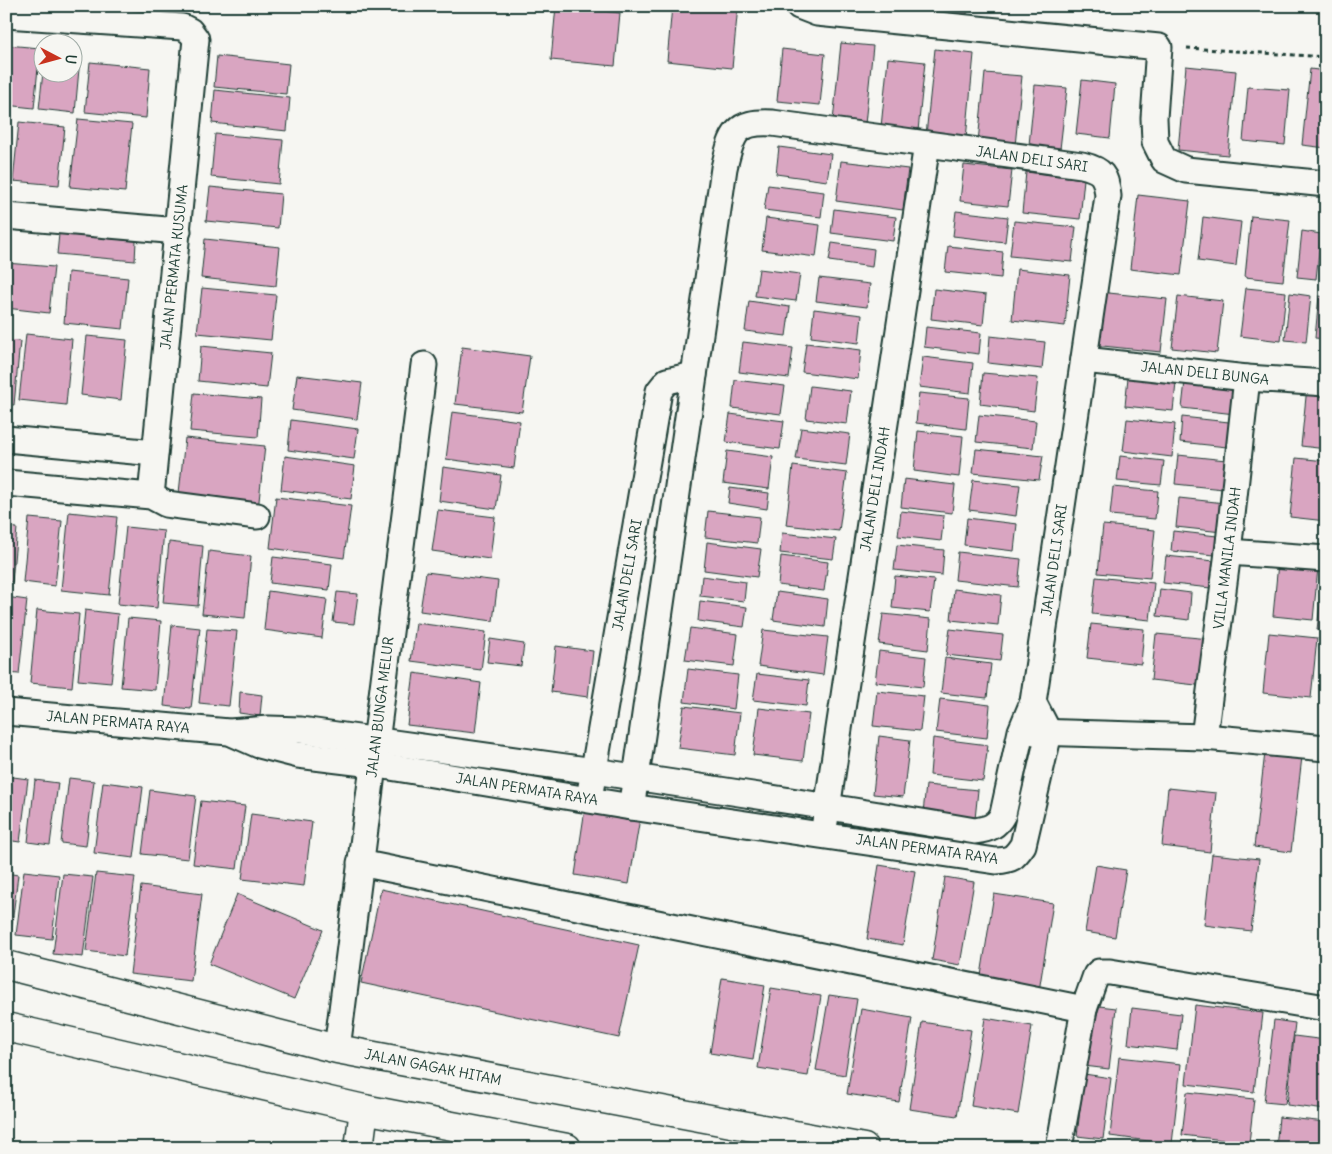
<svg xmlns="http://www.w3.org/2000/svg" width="1332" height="1154" font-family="Delius,sans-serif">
<rect width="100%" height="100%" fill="#f6f6f2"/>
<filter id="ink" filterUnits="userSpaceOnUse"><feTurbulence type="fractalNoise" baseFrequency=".02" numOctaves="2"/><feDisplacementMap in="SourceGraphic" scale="10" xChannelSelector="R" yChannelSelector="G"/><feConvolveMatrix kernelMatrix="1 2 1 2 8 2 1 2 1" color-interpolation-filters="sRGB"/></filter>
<g filter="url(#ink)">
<g fill="#d9a5c1" stroke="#1f3d34">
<polygon points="556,6 620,13 615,66 551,60"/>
<polygon points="672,6 738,6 732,68 667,61"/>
<polygon points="891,6 968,6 967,14"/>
<polygon points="1104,6 1147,6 1147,11"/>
<polygon points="841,43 873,46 865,124 833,121"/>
<polygon points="7,45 40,48 34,108 6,105"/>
<polygon points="782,49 825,54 820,105 777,101"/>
<polygon points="935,49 974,54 966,139 926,135"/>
<polygon points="217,56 289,64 286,94 214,87"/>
<polygon points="72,58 80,58 75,113 39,109 43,72 72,72"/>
<polygon points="888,58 925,62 918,131 881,127"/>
<polygon points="90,62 150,68 146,118 85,112"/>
<polygon points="1186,66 1236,71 1228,155 1178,150"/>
<polygon points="1310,69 1326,71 1326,148 1302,145"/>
<polygon points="985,73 1022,76 1015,146 978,142"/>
<polygon points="1082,80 1115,84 1110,138 1076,134"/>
<polygon points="1035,85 1067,88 1060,149 1029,145"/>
<polygon points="1248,87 1290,90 1285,145 1243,141"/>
<polygon points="215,90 290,98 287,131 212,123"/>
<polygon points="6,117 12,117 6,171"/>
<polygon points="78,119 132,124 125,192 70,187"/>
<polygon points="19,122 65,127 59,185 13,181"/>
<polygon points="215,134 283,140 279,184 211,177"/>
<polygon points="779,147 831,154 827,181 776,174"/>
<polygon points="841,161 908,169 903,210 836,201"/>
<polygon points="964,165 1012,170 1008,206 960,201"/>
<polygon points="1026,172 1084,179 1080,219 1022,213"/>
<polygon points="768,185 824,192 821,217 764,210"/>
<polygon points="210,187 281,194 278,228 206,221"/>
<polygon points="1138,195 1190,201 1181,275 1130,269"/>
<polygon points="834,209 896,217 893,241 831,233"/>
<polygon points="956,211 1008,217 1005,242 953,236"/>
<polygon points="1251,216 1290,220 1283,281 1245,277"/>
<polygon points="1203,217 1241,222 1236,266 1198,261"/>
<polygon points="766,218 820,225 816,257 762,250"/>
<polygon points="1014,221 1076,227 1072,262 1010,256"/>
<polygon points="1302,231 1321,234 1316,279 1297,277"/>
<polygon points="59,234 136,241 135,261 57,254"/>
<polygon points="205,239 280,247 276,286 201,278"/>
<polygon points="832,243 874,249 872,267 829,261"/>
<polygon points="948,246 1003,252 1001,278 945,272"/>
<polygon points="6,263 54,267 49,313 6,308"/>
<polygon points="759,269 800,274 796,301 755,296"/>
<polygon points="1017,269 1070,275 1065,326 1012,320"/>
<polygon points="68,272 128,278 123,329 64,323"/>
<polygon points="819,278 870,284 867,307 816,301"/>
<polygon points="202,288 276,295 271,340 197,333"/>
<polygon points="1246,288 1286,292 1281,341 1240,336"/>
<polygon points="934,289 986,295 983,325 931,319"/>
<polygon points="1099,292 1167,299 1161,352 1093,345"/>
<polygon points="1290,293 1311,296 1306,342 1285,340"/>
<polygon points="1178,296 1223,301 1217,353 1172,348"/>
<polygon points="1319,296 1326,297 1326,339 1315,338"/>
<polygon points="749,301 790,307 786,336 745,331"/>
<polygon points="814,309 862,315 859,343 811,337"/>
<polygon points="926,327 981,333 979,354 924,347"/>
<polygon points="26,334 72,339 66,405 19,400"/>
<polygon points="87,336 127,340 121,400 81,395"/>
<polygon points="990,336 1045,342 1042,369 988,363"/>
<polygon points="6,340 20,341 14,405 6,404"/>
<polygon points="743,342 793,348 789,378 739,372"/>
<polygon points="806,343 861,350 858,379 802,372"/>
<polygon points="201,346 271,353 267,388 198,381"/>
<polygon points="462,347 530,356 522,412 455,404"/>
<polygon points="923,357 973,363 970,393 919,387"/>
<polygon points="1129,368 1177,374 1173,411 1125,406"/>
<polygon points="983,373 1038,378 1034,411 980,404"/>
<polygon points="297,375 362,383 357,419 292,410"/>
<polygon points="735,380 785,386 781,414 732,408"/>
<polygon points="1185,381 1238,387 1235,414 1182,408"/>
<polygon points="810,386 851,391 847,424 806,419"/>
<polygon points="1307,387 1326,389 1326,449 1301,446"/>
<polygon points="194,393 261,399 258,437 190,431"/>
<polygon points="919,393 969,398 966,429 916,423"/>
<polygon points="452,412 520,421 514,468 446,459"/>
<polygon points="730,414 784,421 780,449 726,442"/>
<polygon points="979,415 1036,421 1033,448 976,442"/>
<polygon points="1182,417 1229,422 1227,447 1180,442"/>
<polygon points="1127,419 1175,424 1172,457 1123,451"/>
<polygon points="291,420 358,429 354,459 288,450"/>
<polygon points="801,428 850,434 846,465 796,459"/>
<polygon points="918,431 963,436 959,477 914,471"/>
<polygon points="185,438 265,446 258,510 178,502"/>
<polygon points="976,449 1043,456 1039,480 973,473"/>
<polygon points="727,451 773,457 769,489 723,483"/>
<polygon points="1178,455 1226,460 1223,489 1175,484"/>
<polygon points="285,456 355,466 351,499 281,490"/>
<polygon points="1120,456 1164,461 1161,485 1117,481"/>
<polygon points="1296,458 1326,461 1326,521 1290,517"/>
<polygon points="793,466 847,473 839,531 786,525"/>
<polygon points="443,467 501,475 496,509 439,501"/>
<polygon points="904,479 955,485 952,513 901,507"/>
<polygon points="973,480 1020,485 1016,516 969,510"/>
<polygon points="1113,487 1158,491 1155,519 1110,515"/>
<polygon points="730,488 769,493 767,509 728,503"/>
<polygon points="276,497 351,506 344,558 270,548"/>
<polygon points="1179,498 1225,503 1222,532 1176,527"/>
<polygon points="438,510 495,517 490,559 432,551"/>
<polygon points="708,511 760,517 757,543 705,537"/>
<polygon points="901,511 944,516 941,541 898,536"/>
<polygon points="69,512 117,517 109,595 61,590"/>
<polygon points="29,518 62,521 55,586 23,582"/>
<polygon points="967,518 1017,524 1014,551 964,545"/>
<polygon points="1103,525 1155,530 1150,578 1098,573"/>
<polygon points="6,527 17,528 12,582 6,581"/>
<polygon points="126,527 164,531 157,608 118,604"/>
<polygon points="1173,531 1217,536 1215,555 1171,551"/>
<polygon points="782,533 836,539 833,559 780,553"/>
<polygon points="169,542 203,546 198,606 163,603"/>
<polygon points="707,542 761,549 757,577 704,570"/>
<polygon points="897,545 944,550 942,575 894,570"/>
<polygon points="209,551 251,556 245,618 202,614"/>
<polygon points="958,552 1021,559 1018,587 955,580"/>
<polygon points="781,556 828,562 824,591 778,585"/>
<polygon points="1166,556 1214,561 1211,588 1163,583"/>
<polygon points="273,557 332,564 329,590 270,583"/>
<polygon points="1278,563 1318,568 1313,620 1273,616"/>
<polygon points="1324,568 1326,568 1326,630 1317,630"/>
<polygon points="426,572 498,581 493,621 420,611"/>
<polygon points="702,576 746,582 744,601 700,596"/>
<polygon points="895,576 934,580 930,612 892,608"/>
<polygon points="1096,577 1154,583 1150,620 1092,614"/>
<polygon points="954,589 1001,595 998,625 951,620"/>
<polygon points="1160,589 1191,593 1189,620 1157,616"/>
<polygon points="268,591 327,599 322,638 264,630"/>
<polygon points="337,592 358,594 354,624 333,622"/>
<polygon points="777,592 828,599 825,627 773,620"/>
<polygon points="6,597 27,600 19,674 6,673"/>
<polygon points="700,601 747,607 744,627 698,621"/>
<polygon points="37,610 79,614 72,687 30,683"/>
<polygon points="85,610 118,614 111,683 78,680"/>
<polygon points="883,614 931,619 928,650 879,644"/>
<polygon points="128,618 161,621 155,690 121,687"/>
<polygon points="416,623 486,632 481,670 411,661"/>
<polygon points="1091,624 1144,629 1141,664 1087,658"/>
<polygon points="172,625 200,628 191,709 164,706"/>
<polygon points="690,628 738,634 734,666 685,660"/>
<polygon points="207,629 237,631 229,706 199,703"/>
<polygon points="950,629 1003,635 1000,661 946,655"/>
<polygon points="763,630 828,637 823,675 758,666"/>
<polygon points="1269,633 1317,638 1311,698 1263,693"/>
<polygon points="1156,634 1210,639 1205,686 1151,680"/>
<polygon points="490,639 524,644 521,666 487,662"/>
<polygon points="1326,645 1326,690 1321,690"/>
<polygon points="556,646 593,651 588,697 551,692"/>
<polygon points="879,651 926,657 923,687 875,682"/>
<polygon points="945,658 991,664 987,698 941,693"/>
<polygon points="688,669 738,675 734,709 684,702"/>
<polygon points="414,673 481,683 475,733 407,725"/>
<polygon points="757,674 809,680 806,706 753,700"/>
<polygon points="877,691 924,696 920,731 873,726"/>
<polygon points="240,692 262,695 260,716 239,713"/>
<polygon points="940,699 990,705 987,738 936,732"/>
<polygon points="684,706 740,713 735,755 678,748"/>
<polygon points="759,708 809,714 803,761 753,755"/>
<polygon points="879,736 910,740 903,797 873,794"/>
<polygon points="933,738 988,745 983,781 930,775"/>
<polygon points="1266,744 1303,748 1291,852 1254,847"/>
<polygon points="6,776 28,779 20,842 6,840"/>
<polygon points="69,778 94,781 86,846 61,843"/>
<polygon points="35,780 58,783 50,845 28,842"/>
<polygon points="103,782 143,787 134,858 94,853"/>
<polygon points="926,785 978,790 975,819 923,813"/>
<polygon points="1168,788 1216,793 1210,852 1162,846"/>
<polygon points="150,790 196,796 188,859 142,854"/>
<polygon points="201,801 245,806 237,869 193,864"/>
<polygon points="585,809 640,818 629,884 575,875"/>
<polygon points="251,814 312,822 304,886 242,879"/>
<polygon points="1212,854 1259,859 1251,931 1204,925"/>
<polygon points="879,865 915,871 903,945 867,939"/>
<polygon points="1096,865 1126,870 1115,937 1085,932"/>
<polygon points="24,871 59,875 52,939 16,935"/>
<polygon points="6,873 18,875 11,932 6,932"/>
<polygon points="96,873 135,877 125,956 86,951"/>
<polygon points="63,874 93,877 83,957 53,954"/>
<polygon points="945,877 974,882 960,965 932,960"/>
<polygon points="141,886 202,894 191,981 130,974"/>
<polygon points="381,889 639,945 619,1038 361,983"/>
<polygon points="237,894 323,930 294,999 209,964"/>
<polygon points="994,894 1053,903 1039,991 980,982"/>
<polygon points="722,978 765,985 753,1060 710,1053"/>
<polygon points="771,988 821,996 808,1076 758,1068"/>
<polygon points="829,995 857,999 845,1075 816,1070"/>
<polygon points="1091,1005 1116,1008 1109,1069 1084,1066"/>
<polygon points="1195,1005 1263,1013 1254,1092 1186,1084"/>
<polygon points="1132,1008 1181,1014 1177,1050 1128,1044"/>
<polygon points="861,1009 912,1018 899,1102 847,1094"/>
<polygon points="985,1018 1032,1026 1018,1114 971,1106"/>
<polygon points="1274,1020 1295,1023 1285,1104 1264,1102"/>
<polygon points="922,1022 971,1030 957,1116 909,1109"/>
<polygon points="1294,1036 1326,1040 1326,1110 1287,1105"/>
<polygon points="1119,1057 1181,1064 1172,1144 1110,1136"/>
<polygon points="1084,1074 1111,1078 1103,1139 1077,1136"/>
<polygon points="1187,1092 1254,1099 1249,1143 1182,1135"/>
<polygon points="1279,1117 1326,1122 1326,1148 1276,1148"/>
<polygon points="6,1141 63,1148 6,1148"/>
</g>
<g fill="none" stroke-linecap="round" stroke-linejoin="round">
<defs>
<g id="street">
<polyline points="799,6 817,13 1159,47 1154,118 1155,142 1164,160 1186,170 1326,184"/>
<polyline points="6,15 182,27 190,31 196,39 151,496"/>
<polyline points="6,216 178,231"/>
<polyline points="1084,360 1247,378 1326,383"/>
<polyline points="6,439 155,453"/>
<polyline points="6,483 151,496 166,504 257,516"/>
<polyline points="1228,552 1326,559"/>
<path d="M6 712 229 732 269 729 301 730 594 771C721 790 848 809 975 831 989 829 997 826 1003 814L1021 731 1033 702 1108 196C1106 175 1102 170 1082 165L772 123C734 121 732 135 724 168L636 777 631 807"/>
<polyline points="1034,732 1204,737 1326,748"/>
<path d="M234 734 259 745 298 755 372 764 631 807 996 861C1012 860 1014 858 1023 845L1049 733 1033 702"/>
<polyline points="1204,737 1228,552 1247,378"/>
<polyline points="591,787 659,391 667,381 694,375"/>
<polyline points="825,822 927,144"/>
<polyline points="360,863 1084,1009"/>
<polyline points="337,1049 424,365"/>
<polyline points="1059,1148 1084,1009 1096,975 1099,972 1110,972 1326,1008"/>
</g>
<polyline id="secondary" points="359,1148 364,1109"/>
<g id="highway">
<polyline points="6,965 337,1049 864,1148"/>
<polyline points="6,1027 364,1109 567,1148"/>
</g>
</defs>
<use href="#street" stroke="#1f3d34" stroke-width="29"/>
<use href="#secondary" stroke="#1f3d34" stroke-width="31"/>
<use href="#highway" stroke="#1f3d34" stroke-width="31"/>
<polyline stroke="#1f3d34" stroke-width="3" stroke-dasharray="4 4" stroke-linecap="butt" points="1187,48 1326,57"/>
<use href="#street" stroke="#f6f6f2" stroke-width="25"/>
<use href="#secondary" stroke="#f6f6f2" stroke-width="28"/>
<use href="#highway" stroke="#f6f6f2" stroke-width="28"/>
</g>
</g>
<g text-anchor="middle" stroke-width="4.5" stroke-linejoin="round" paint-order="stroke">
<g font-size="14" fill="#1f3d34" stroke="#f6f6f2">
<text transform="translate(1032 159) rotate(8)" y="5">JALAN DELI SARI</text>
<text transform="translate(174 267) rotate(-84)" y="5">JALAN PERMATA KUSUMA</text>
<text transform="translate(1205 373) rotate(6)" y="5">JALAN DELI BUNGA</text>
<text transform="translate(875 489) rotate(-81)" y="5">JALAN DELI INDAH</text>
<text transform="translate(1227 558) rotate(-83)" y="5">VILLA MANILA INDAH</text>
<text transform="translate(1054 560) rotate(-82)" y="5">JALAN DELI SARI</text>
<text transform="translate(627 575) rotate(-80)" y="5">JALAN DELI SARI</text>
<text transform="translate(380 707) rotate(-83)" y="5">JALAN BUNGA MELUR</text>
<text transform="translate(118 722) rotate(5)" y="5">JALAN PERMATA RAYA</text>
<text transform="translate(527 789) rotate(9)" y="5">JALAN PERMATA RAYA</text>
<text transform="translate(927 849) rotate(8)" y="5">JALAN PERMATA RAYA</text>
<text transform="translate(433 1067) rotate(11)" y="5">JALAN GAGAK HITAM</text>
</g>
</g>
<rect width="1332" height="1154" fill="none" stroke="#f6f6f2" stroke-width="25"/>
<rect x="12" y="12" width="1307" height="1129" fill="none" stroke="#1f3d34" stroke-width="2" filter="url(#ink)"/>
<g transform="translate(58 58) rotate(96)"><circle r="24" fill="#f6f6f2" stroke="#a0aca6"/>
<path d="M0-4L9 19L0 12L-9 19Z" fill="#c8321e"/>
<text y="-8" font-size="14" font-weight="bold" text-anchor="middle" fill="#1f3d34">U</text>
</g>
</svg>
